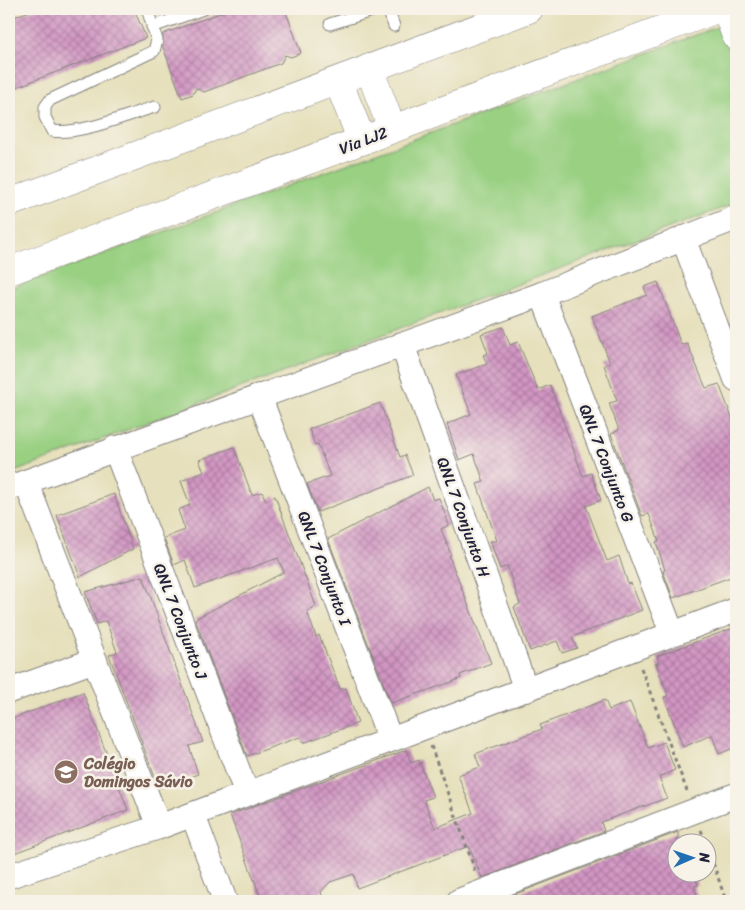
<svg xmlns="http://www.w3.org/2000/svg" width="745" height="910" font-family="Sriracha,sans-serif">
<defs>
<pattern id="building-cross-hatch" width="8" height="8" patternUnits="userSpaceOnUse" patternTransform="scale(1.25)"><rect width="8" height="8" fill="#d296c3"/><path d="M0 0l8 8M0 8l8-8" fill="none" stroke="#aa7aa0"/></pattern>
</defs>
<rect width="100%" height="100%" fill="#f7f3e8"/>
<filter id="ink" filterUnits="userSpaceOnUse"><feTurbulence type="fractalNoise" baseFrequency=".02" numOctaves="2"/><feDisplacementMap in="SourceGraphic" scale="10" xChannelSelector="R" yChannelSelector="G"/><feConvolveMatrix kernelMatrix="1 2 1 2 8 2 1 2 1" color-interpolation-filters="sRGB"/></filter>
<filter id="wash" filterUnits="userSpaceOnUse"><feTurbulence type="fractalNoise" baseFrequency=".0096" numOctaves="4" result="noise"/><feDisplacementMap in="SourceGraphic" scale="20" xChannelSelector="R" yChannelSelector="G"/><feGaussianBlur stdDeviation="1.12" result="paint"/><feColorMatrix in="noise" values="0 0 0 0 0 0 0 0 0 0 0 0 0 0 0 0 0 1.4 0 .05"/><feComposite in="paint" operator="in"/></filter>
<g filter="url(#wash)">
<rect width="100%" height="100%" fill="#e6e0bc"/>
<polygon fill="#99d082" stroke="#5e795e" points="720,26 736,70 736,203 9,474 9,289"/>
<g id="blocks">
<g fill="url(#building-cross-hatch)">
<polygon points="35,9 134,9 146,38 9,90 9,25 13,23 11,18"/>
<polygon points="238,9 285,9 301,53 291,57 285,55 281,63 204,92 196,88 193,94 182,98 163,47 163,34 228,10 231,11"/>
<polygon points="658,282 681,345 687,343 706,388 719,384 736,428 736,575 673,598 663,571 665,570 656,542 659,541 649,514 642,516 611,434 619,430 609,403 617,401 604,365 610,363 592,316 647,295 644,287"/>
<polygon points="503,327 510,345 518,342 538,390 550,385 583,476 591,473 601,500 586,506 607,561 619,556 628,584 631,583 642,610 572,637 577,648 562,653 557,641 530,651 514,607 520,604 507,566 500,569 490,541 497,541 477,484 484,482 474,454 459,460 447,424 471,414 456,375 487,364 483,355 488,353 481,334"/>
<polygon points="380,403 400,457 405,455 413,475 318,512 307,484 330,476 318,444 315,445 309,429"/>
<polygon points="234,447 252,495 262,492 266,501 275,496 316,606 307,611 316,637 319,635 340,689 346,688 358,723 303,743 300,737 247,756 195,619 284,572 278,558 195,588 185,560 174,565 164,538 185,530 178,510 190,505 181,481 204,472 199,460"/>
<polygon points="428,487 433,500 439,498 449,525 441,529 451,555 449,556 491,663 460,675 461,678 452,682 391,703 328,539"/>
<polygon points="114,494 133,549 80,577 57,515"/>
<polygon points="143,576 203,742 189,746 198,774 159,788 109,655 117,652 106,621 97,624 85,592"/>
<polygon points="736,627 736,747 719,754 712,735 683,747 664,697 668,696 656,663 659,663 657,656"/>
<polygon points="83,692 128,810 9,855 9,720"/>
<polygon points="605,700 609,710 630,702 648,748 664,742 675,770 659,777 667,798 601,822 604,831 482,878 469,846 357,888 354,874 330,882 321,892 324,901 262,901 230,815 406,750 411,763 419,760 433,797 424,800 435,828 473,813 458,775 480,767 475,754 542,729 540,725"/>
<polygon points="678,832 678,872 694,872 698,885 694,886 699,901 497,901"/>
</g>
</g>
</g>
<g filter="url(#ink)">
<use href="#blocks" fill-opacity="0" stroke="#84817c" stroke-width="1"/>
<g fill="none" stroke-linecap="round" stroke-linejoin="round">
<defs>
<g id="service">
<path d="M147 9 157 40 154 51 50 100 45 107V117L52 131C81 135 126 115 155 107"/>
<polyline points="388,9 394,26"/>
<polyline points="330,24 378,9"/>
<polyline points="152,27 203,9"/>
</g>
<g id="minor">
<polyline points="683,238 736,379"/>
<polyline points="542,294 672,633"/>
<polyline points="402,344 526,690"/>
<polyline points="259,396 390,739"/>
<polyline points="115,448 247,794"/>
<polyline points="26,482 159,827"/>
<polyline points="9,488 542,294 736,218"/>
<polyline points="9,691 95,660"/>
<polyline points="193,815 225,901"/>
<polyline points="9,876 159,827 736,610"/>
<polyline points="459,901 736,795"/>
</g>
<polyline id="tertiary" points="726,9 736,36"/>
<g id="secondary">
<polyline points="369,68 392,129"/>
<polyline points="338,81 362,141"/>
<polyline points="9,203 529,9"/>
<polyline points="9,271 717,9"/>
</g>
</defs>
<use href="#service" stroke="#84817c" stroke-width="13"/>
<use href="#minor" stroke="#84817c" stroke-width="26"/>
<use href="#tertiary" stroke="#84817c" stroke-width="29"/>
<use href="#secondary" stroke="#84817c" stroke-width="29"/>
<g stroke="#84817c" stroke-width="3" stroke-dasharray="4 4" stroke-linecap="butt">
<polyline points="641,668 687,791"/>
<polyline points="431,746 476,873"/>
<polyline points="701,830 706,842"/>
<polyline points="708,848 726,901"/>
</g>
<use href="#service" stroke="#fff" stroke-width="11"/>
<use href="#minor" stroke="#fff" stroke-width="24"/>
<use href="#tertiary" stroke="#fff" stroke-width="28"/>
<use href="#secondary" stroke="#fff" stroke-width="28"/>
</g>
</g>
<defs>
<symbol id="university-disc" viewBox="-11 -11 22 22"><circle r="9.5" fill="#8d6e63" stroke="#f7f3e8"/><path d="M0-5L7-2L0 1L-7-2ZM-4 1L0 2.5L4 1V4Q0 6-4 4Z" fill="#fff"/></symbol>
</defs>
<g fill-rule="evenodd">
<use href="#university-disc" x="52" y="758" width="28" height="28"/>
</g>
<g text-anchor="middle" stroke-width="5" stroke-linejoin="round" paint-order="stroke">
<g font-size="16" fill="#22223b" stroke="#f7f3e8">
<text transform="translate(363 140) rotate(-21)" y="6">Via LJ2</text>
<text transform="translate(607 463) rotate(69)" y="6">QNL 7 Conjunto G</text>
<text transform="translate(464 517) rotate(70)" y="6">QNL 7 Conjunto H</text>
<text transform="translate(325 568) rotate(69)" y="6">QNL 7 Conjunto I</text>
<text transform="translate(181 621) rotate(69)" y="6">QNL 7 Conjunto J</text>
</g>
<g font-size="16" font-weight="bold" fill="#785e54" stroke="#f7f3e8" text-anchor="start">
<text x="84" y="769">Colégio<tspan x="84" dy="18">Domingos Sávio</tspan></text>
</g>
</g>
<rect width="745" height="910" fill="none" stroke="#f7f3e8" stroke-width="30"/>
<g transform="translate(692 858) rotate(88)"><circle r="24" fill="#f7f3e8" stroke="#a29fa3"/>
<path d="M0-4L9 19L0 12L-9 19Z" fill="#1f6fb2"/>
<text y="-8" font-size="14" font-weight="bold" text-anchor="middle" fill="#22223b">N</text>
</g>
</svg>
